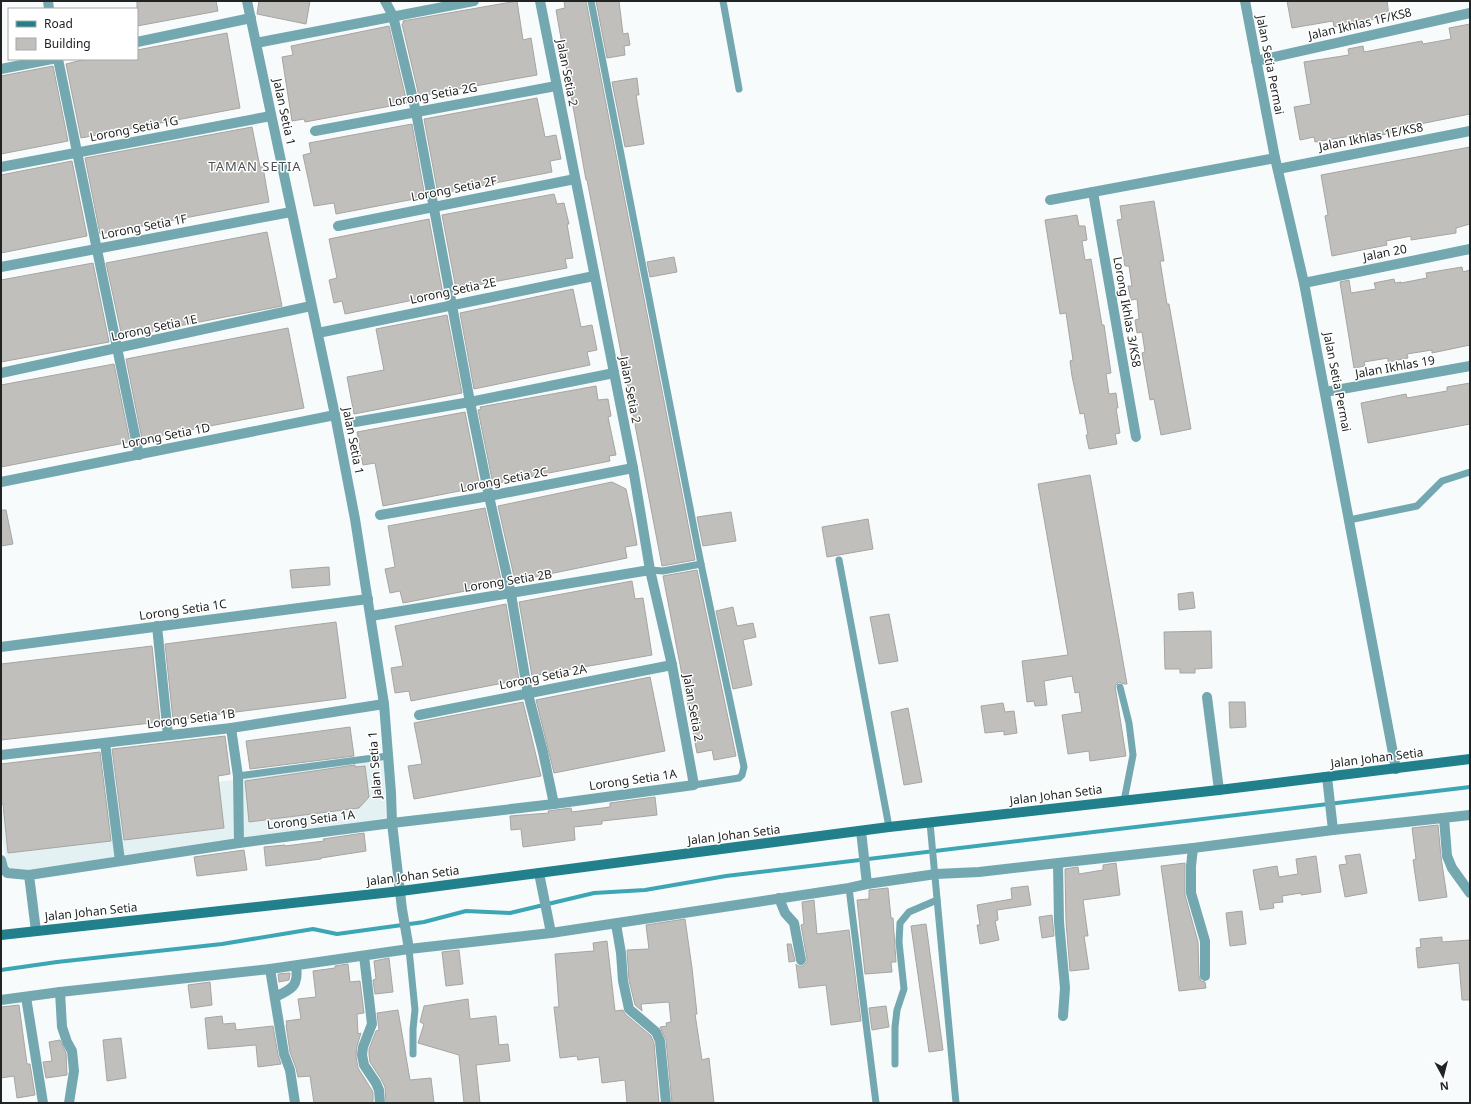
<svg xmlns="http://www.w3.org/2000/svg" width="1471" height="1104" font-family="'Noto Sans',sans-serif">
<rect width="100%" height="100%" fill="#f7fbfb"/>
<polygon fill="#e3f1f3" points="384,760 386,818 124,855 30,871 11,869 7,864 1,832 1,811"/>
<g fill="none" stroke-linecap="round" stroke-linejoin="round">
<polyline stroke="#3da6b5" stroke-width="4" points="1,970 57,962 222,944 313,929 337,934 424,922 466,911 510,913 594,893 645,890 726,876 1470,787"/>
</g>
<g fill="#c1bfbc" stroke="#a7a5a3">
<polygon points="137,1 216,1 218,11 137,26"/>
<polygon points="259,1 310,1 306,24 257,14"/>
<polygon points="517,1 523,40 531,38 537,75 419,96 402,24 403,24 403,21"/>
<polygon points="564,1 586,1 695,560 662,566 627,383 587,180 586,180 556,10 565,8"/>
<polygon points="596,1 619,1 623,34 628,33 630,45 624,46 625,55 607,58"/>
<polygon points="1287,1 1387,1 1389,16 1334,27 1333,21 1292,28"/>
<polygon points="1470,24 1470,114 1395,129 1396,132 1376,136 1375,132 1315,142 1314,137 1300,140 1294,107 1311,104 1304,62 1349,55 1348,49 1363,46 1364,52 1422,41 1423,44 1451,39 1449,28"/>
<polygon points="389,26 407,103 305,122 304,119 292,121 282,57 293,55 291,46"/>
<polygon points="227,33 240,108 81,138 66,64 86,59 137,59 137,50"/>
<polygon points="53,66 68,141 1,154 1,76"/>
<polygon points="637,78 639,95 636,95 644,144 625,147 612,82"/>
<polygon points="537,98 545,137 556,135 561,159 550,161 552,172 438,194 424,119"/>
<polygon points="412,124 425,197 336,214 334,203 314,206 303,155 311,153 309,143"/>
<polygon points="252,127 260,167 263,167 269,202 100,234 85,158"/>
<polygon points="1470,147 1470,224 1456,228 1456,233 1411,240 1411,236 1386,241 1387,245 1332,256 1325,216 1328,215 1321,175"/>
<polygon points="72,161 87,236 1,253 1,175"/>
<polygon points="554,194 557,204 564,203 569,224 567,224 573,258 565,259 567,268 456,289 442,215"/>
<polygon points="1154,201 1164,261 1160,261 1167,304 1169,304 1191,429 1161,435 1154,399 1150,400 1142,353 1145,352 1142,332 1137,333 1135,320 1139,319 1137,299 1131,300 1128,286 1132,286 1129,266 1125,266 1117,220 1122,219 1120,206"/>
<polygon points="1077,215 1079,226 1085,226 1087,240 1082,241 1085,260 1091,259 1102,325 1104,325 1111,373 1106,374 1109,394 1116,393 1118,408 1116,408 1120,433 1115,434 1117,444 1089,449 1086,435 1088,435 1084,413 1080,414 1072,376 1070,361 1073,360 1066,313 1060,314 1045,220"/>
<polygon points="429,219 443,294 345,314 342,301 334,303 329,280 337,278 329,239"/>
<polygon points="267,232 282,306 122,337 106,263"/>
<polygon points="674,257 677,272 650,277 647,262"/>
<polygon points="93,263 109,342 1,362 1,280"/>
<polygon points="1462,267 1463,272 1470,270 1470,345 1432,353 1432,350 1407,354 1408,358 1388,362 1388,358 1364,362 1365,366 1354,368 1340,282 1349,280 1351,293 1376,289 1374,283 1394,279 1395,283 1401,282 1401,283 1427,278 1426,273"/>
<polygon points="573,289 581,327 592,325 597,350 587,352 590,365 474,389 460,313"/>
<polygon points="447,315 462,393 354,414 347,377 384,370 376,329"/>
<polygon points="288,328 304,408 142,439 126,359"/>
<polygon points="114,364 130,442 1,467 1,385"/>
<polygon points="1470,383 1470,424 1368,443 1361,403 1406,394 1407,398 1447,391 1447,387"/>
<polygon points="596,386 598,400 608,399 611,416 608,417 616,455 609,456 610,461 493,484 478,410 481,409 480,407"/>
<polygon points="465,412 480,487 383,506 375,463 363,465 357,432"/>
<polygon points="1090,475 1127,684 1124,684 1119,682 1115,686 1126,756 1090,761 1089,751 1068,754 1062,715 1082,712 1079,692 1075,693 1072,676 1044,681 1047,705 1035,706 1034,701 1027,702 1022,661 1068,655 1038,484"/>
<polygon points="612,482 626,489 632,517 637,545 625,547 627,558 515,581 498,506"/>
<polygon points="485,508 502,584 403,603 400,591 390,593 385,569 395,567 388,526"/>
<polygon points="1,510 6,510 13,544 1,546"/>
<polygon points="731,512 736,541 703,546 697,517"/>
<polygon points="868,519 873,549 827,557 822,527"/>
<polygon points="329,567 330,585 292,588 290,570"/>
<polygon points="697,570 736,756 714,760 712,750 697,753 663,576"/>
<polygon points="632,581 635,599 643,598 652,655 532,676 519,602"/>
<polygon points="1193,592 1195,608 1179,610 1178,594"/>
<polygon points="506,604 519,680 411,701 409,691 395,693 391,668 403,666 395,626"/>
<polygon points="733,607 737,626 753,623 756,637 743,640 752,685 733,689 716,611"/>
<polygon points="889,614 898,661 879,664 870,617"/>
<polygon points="336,622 346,698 173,720 165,644"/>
<polygon points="1211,631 1212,668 1195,669 1195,673 1180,673 1180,669 1165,669 1164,632"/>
<polygon points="152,646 160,722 1,740 1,664"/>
<polygon points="650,677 665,751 554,773 536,700"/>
<polygon points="523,702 541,776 414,799 408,766 422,764 414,723"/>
<polygon points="1229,702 1245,702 1246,727 1230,728"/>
<polygon points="1003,703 1005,712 1014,711 1017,733 1004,735 1004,731 985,733 981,706"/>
<polygon points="908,708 922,782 904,785 891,712"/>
<polygon points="350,727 354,756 250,769 246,741"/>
<polygon points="225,736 230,774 218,776 224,828 124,840 112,749"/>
<polygon points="100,752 111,841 8,853 3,804 1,804 1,764"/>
<polygon points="355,765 355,767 365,766 369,797 359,808 249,822 245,781"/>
<polygon points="655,797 657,815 602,821 602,824 574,827 575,840 523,847 521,829 511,830 510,816 549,813 548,811 571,808 572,812 610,807 610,803"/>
<polygon points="1438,825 1441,857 1447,897 1419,901 1413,860 1416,859 1412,828"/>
<polygon points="364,833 366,851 321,858 321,859 266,866 264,847 285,845 285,846 324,841 323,839"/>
<polygon points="244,850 247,870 197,876 194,857"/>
<polygon points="1360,854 1367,893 1345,897 1339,865 1347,864 1345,856"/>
<polygon points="1316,856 1321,892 1301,895 1301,893 1282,896 1283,902 1273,903 1274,908 1260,910 1253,870 1277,866 1279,877 1298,874 1296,859"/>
<polygon points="1116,863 1120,895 1083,900 1088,936 1084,936 1089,969 1070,971 1066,922 1065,869 1078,867 1079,874 1103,870 1103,865"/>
<polygon points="1185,863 1185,895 1198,942 1199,976 1201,981 1205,982 1206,988 1179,991 1161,866"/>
<polygon points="1028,886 1031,905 997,910 998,920 995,921 999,940 980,944 977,925 980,925 977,905 1012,899 1011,888"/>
<polygon points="888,888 891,918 893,918 896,962 891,962 892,972 865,974 857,900 869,899 869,890"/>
<polygon points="814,900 817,934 849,930 861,1021 831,1025 826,985 799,988 796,964 798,966 803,966 807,962 807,959 801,925 804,924 802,902"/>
<polygon points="1242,911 1246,944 1230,946 1226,913"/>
<polygon points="1052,915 1054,936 1042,938 1039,917"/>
<polygon points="685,919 692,968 697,1014 695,1014 702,1060 709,1058 714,1103 672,1103 666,1040 660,1027 667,1026 666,1023 671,1022 669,1002 641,1004 642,1011 635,1005 629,980 627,950 649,949 646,925"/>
<polygon points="926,924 943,1050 929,1052 911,926"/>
<polygon points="1442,937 1442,942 1470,940 1470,1000 1462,1000 1459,963 1418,968 1416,948 1421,947 1420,939"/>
<polygon points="607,941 615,1011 623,1010 625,1014 651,1036 654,1043 659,1103 627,1103 625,1080 602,1083 599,1057 578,1060 577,1056 560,1058 554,1007 559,1007 555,954 594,951 593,943"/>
<polygon points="787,944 791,944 795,961 789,962"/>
<polygon points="459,950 463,984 446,986 442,952"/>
<polygon points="389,958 393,992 375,994 373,980 376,979 374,961"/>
<polygon points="348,964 350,982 360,981 364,1013 357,1014 358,1034 361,1033 357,1046 356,1056 358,1068 373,1092 373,1103 314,1103 310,1076 298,1077 296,1068 290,1052 286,1025 287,1025 286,1021 301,1019 298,999 316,997 313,971 335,968 335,966"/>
<polygon points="290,973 289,980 279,982 278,974"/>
<polygon points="210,982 212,1005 191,1008 188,985"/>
<polygon points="468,999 470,1019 496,1016 499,1045 508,1044 510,1061 476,1065 480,1103 464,1103 459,1055 418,1043 424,1024 420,1022 424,1006"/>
<polygon points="19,1005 27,1064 30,1064 35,1095 17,1098 14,1076 1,1078 1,1007"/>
<polygon points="886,1006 889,1027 872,1030 869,1008"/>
<polygon points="398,1010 410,1080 431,1078 434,1103 386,1103 385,1087 381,1079 370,1062 369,1055 369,1049 376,1031 379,1030 377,1013"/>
<polygon points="222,1016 223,1024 235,1023 236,1030 273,1026 278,1055 281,1064 258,1067 256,1045 208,1049 205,1018"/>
<polygon points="121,1038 126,1078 107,1081 103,1040"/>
<polygon points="60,1040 66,1053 67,1075 46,1078 43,1062 52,1061 49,1042"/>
</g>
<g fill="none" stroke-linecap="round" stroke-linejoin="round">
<g stroke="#73a8b1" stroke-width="7">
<polyline points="591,1 701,564 744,767 742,775 739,778 694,785"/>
<polyline points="723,1 739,89"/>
<polyline points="1349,520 1417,506 1442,481 1470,472"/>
<polyline points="839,560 889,827"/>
<polyline points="650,570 663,571 701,564"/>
<polyline points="1120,687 1129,723 1133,755 1124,801"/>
<polyline points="238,776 388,756"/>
<polyline points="930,823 956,1103"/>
<polyline points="849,888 876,1103"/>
<polyline points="409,949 415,1010 413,1029 413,1054"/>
<polyline points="895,1064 895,1027 897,1010 904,989 899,942 900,923 909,912 937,900"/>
</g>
<g stroke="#73a8b1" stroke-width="10">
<polyline points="48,1 49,9"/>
<polyline points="247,1 335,415 355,519 384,704 391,793 392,823 402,909 409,949"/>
<polyline points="385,1 393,16 416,112 470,402 489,496 511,594 528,694 543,752 554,804"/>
<polyline points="1245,1 1275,158 1304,283 1396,769"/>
<polyline points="137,42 251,18"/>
<polyline points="256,43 474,1"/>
<polyline points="58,59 139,455"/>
<polyline points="1256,61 1470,13"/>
<polyline points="1,69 52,59"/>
<polyline points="315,131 556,86"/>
<polyline points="1,167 271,116"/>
<polyline points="1278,169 1470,131"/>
<polyline points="1093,192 1136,437"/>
<polyline points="1050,200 1275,158"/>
<polyline points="338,226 575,179"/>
<polyline points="1,267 291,212"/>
<polyline points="1304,283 1470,249"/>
<polyline points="318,333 594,276"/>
<polyline points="1,373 311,306"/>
<polyline points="1325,392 1470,366"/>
<polyline points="355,422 470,402 614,373"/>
<polyline points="1,482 335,415"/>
<polyline points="380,515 489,496 633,468"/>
<polyline points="371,616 650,570"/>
<polyline points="157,626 168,735"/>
<polyline points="1,647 368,599"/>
<polyline points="1207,697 1219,790"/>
<polyline points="419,715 672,665"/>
<polyline points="231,728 238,776 239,843"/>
<polyline points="105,743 120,861"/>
<polyline points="1,755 231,728 384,704"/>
<polyline points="1327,777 1333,830"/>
<polyline points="1444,818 1447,856 1452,868 1470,893"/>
<polyline points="861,831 867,884"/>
<polyline points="1193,848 1191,866 1191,893 1205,941 1205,976"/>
<polyline points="1,860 3,868 7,873 29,875"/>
<polyline points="1058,863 1059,922 1065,988 1063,1016"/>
<polyline points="539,873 551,933"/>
<polyline points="779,898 785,913 794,923 801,960"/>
<polyline points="616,924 621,953 623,981 629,1009 656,1032 660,1041 666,1103"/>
<polyline points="36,931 29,875 239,843 392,823 554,804 694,785 672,665 650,570 633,468 540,1"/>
<polyline points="364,956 372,1024 363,1047 362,1055 364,1065 376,1083 379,1090 380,1103"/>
<polyline points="270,969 284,1054 290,1070 295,1103"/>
<polyline points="60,992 62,1027 67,1042 72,1051 74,1071 69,1103"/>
<polyline points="26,997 43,1103"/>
<path d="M275 997C292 989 299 986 296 966"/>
<polyline points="1,1000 60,992 270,969 409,949 551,933 849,888 867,884 936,874 979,872 1058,863 1193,848 1333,830 1470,815"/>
</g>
<polyline stroke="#21808c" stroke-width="10" points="1,935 401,891 889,827 1219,790 1470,759"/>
</g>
<g text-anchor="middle" stroke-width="3" stroke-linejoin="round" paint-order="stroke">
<g font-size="12" fill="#222424" stroke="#fff">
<text transform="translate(1360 24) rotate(-13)" y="4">Jalan Ikhlas 1F/KS8</text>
<text transform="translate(1270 65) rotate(79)" y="4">Jalan Setia Permai</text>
<text transform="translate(567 73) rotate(79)" y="4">Jalan Setia 2</text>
<text transform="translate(433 95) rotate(-10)" y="4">Lorong Setia 2G</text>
<text transform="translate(284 112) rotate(78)" y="4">Jalan Setia 1</text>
<text transform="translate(134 129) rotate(-11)" y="4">Lorong Setia 1G</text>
<text transform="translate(1371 137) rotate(-11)" y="4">Jalan Ikhlas 1E/KS8</text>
<text transform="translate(454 189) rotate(-11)" y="4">Lorong Setia 2F</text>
<text transform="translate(144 227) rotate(-11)" y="4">Lorong Setia 1F</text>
<text transform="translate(1385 253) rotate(-11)" y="4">Jalan 20</text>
<text transform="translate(453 291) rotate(-12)" y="4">Lorong Setia 2E</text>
<text transform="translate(1127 312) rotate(80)" y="4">Lorong Ikhlas 3/KS8</text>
<text transform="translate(154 328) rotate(-12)" y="4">Lorong Setia 1E</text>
<text transform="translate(1395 367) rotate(-10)" y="4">Jalan Ikhlas 19</text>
<text transform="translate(1337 382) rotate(79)" y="4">Jalan Setia Permai</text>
<text transform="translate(630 390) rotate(79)" y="4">Jalan Setia 2</text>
<text transform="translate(166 436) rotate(-11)" y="4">Lorong Setia 1D</text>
<text transform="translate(353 441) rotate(79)" y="4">Jalan Setia 1</text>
<text transform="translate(504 480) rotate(-11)" y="4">Lorong Setia 2C</text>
<text transform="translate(508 581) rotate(-9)" y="4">Lorong Setia 2B</text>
<text transform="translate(183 610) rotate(-8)" y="4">Lorong Setia 1C</text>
<text transform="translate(543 677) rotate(-11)" y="4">Lorong Setia 2A</text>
<text transform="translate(693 708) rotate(80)" y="4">Jalan Setia 2</text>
<text transform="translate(191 719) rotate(-7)" y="4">Lorong Setia 1B</text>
<text transform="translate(1377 758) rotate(-7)" y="4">Jalan Johan Setia</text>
<text transform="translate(375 765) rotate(-94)" y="4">Jalan Setia 1</text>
<text transform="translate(633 780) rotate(-8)" y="4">Lorong Setia 1A</text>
<text transform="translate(1056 795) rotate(-7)" y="4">Jalan Johan Setia</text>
<text transform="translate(311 820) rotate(-7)" y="4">Lorong Setia 1A</text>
<text transform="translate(734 835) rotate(-7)" y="4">Jalan Johan Setia</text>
<text transform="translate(413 876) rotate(-7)" y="4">Jalan Johan Setia</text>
<text transform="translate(91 912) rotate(-6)" y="4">Jalan Johan Setia</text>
</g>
<g font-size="13" letter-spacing="1" fill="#4c5050" stroke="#fff">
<text x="255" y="171">TAMAN SETIA</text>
</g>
</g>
<rect width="1471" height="1104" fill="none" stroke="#222424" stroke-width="4"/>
<rect x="8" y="8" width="130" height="52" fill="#ffffff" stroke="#a7a7a7"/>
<rect x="16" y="21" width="20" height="6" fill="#21808c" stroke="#a7a7a7"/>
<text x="44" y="28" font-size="12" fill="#222424">Road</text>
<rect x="16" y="38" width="20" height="12" fill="#c1bfbc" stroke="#a7a7a7"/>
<text x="44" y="48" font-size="12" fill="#222424">Building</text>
<g transform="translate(1443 1076) rotate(173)" stroke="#ffffff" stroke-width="3" paint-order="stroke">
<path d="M0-3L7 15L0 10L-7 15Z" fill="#222424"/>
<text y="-6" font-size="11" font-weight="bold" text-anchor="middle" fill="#222424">N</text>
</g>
</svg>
